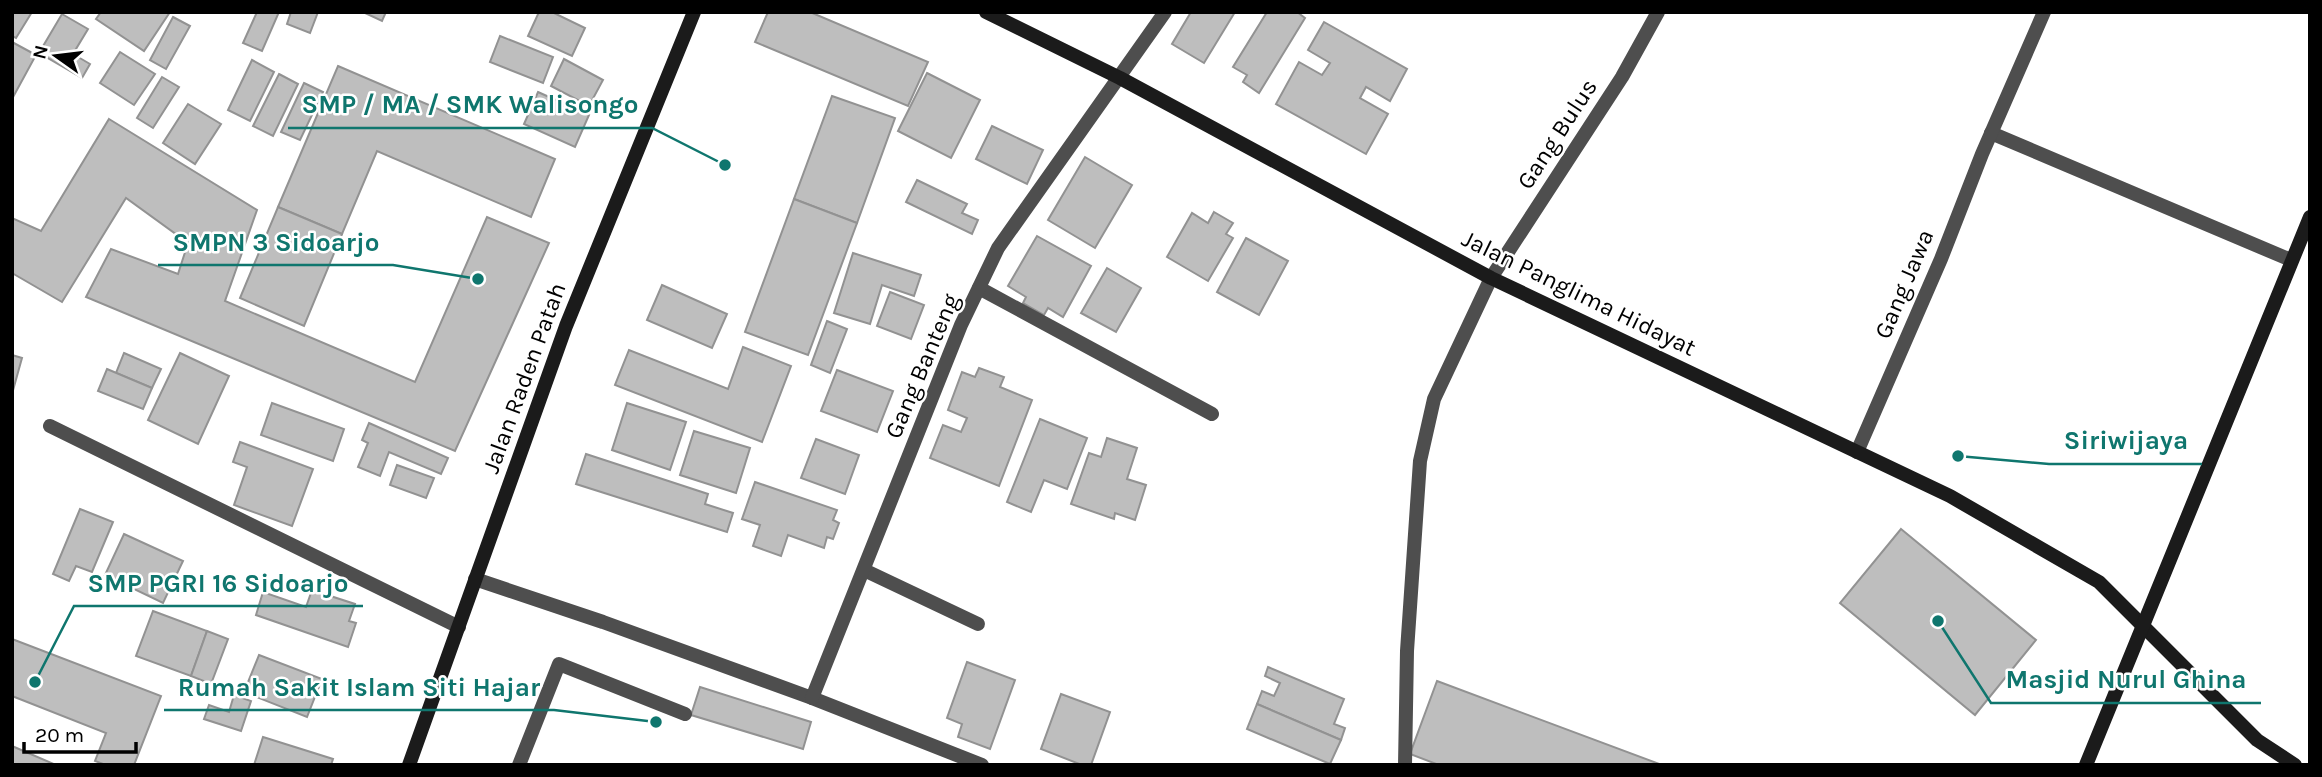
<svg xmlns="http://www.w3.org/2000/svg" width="2322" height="777" font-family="Karla,sans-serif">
<rect width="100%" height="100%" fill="#fff"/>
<g fill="#bebebe" stroke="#929292" stroke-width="2">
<polygon points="12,12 32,12 16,38 12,36"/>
<polygon points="101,12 170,12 144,51 96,19"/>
<polygon points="257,12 279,12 262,51 243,43"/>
<polygon points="291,12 318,12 310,33 287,24"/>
<polygon points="363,12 386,12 382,21"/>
<polygon points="539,12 552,12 585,28 572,56 528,36"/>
<polygon points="768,12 810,12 928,62 908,106 755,42"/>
<polygon points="1191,12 1235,12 1204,63 1172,44"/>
<polygon points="1267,12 1297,12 1305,18 1259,93 1243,82 1247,75 1233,67"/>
<polygon points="62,14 88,29 73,54 90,64 82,78 39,53"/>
<polygon points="173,17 190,26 166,69 150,60"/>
<polygon points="1324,22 1407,69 1390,101 1366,87 1360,98 1388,114 1366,154 1276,104 1299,62 1322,75 1330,63 1308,50"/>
<polygon points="500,36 553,57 543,83 490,62"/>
<polygon points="12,42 36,55 12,99"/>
<polygon points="120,52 155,74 134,105 100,83"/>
<polygon points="564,59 603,80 589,106 551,86"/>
<polygon points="252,60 274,72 250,121 228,110"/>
<polygon points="338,66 555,159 531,217 377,151 342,234 278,207"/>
<polygon points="927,73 980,100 951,158 898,131"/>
<polygon points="279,74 298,84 273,136 253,126"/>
<polygon points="162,77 179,87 153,128 137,118"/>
<polygon points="304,83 323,92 300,140 281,132"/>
<polygon points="538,92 589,115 575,147 524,124"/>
<polygon points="832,96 895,118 857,223 794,199"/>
<polygon points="188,104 221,124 195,164 163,143"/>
<polygon points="109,119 257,210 225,301 415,382 487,217 549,243 455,451 86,297 111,249 178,274 188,243 126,198 62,302 12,273 12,218 41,231"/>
<polygon points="992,126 1043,150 1027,184 976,159"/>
<polygon points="1085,157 1132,185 1095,248 1048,220"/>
<polygon points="917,180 967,204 962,213 978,220 972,234 906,202"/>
<polygon points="794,199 857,223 808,355 745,332"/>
<polygon points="278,207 342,234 304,326 240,298"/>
<polygon points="1214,212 1233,223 1226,234 1233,238 1208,281 1167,257 1192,213 1208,223"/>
<polygon points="1037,236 1091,266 1063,317 1048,308 1044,315 1023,303 1026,297 1008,286"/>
<polygon points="1246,238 1288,261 1259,315 1217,292"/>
<polygon points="853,253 921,275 914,296 882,285 870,324 834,313"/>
<polygon points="1107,268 1141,288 1116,332 1081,313"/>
<polygon points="662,285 727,314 712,348 647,320"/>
<polygon points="890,292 924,305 911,339 877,326"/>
<polygon points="827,321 847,329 830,373 811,365"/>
<polygon points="743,347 791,366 762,442 615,385 629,350 728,389"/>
<polygon points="124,353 161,369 152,388 116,373"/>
<polygon points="180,353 229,376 198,444 148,420"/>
<polygon points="12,355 22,358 12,394"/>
<polygon points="979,368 1004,377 1000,387 1032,400 999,486 930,458 943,425 961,432 967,418 948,410 962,372 975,377"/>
<polygon points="107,369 152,388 143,409 98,391"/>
<polygon points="837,370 893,391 877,432 821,411"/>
<polygon points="272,403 344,429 333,461 261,435"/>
<polygon points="627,403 686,422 670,470 612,450"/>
<polygon points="1040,419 1087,438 1067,489 1044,480 1031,512 1007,502"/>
<polygon points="369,423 448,458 441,474 389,452 380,476 358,467 368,443 362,440"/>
<polygon points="694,431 750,448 736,493 680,475"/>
<polygon points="1107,438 1137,448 1127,479 1146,485 1135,520 1115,513 1114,519 1071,504 1089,453 1101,457"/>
<polygon points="816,439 859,455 845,494 801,478"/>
<polygon points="240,442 313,469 292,526 234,505 247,467 233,462"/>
<polygon points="586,454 708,494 705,504 733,513 727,532 576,484"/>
<polygon points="397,465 434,478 426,498 390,485"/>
<polygon points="755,482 837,510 833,520 839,523 833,539 827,537 824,548 788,535 781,556 753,546 760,525 742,519"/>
<polygon points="80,509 113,522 92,572 76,566 69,581 53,574"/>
<polygon points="1901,529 2036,640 1975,715 1840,603"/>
<polygon points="124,534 183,561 163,603 105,575"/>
<polygon points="312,590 355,604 349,621 356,623 348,647 256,615 263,592 306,607"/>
<polygon points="153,611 207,631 191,676 136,656"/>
<polygon points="207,631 228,639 211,684 191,676"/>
<polygon points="12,639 161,696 134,765 106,765 95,761 106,733 12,696"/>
<polygon points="259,655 322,679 307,717 244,692"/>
<polygon points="967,662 1015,680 990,749 958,737 962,724 947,718"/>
<polygon points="1268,667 1344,699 1334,724 1345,728 1341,740 1257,704 1262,691 1274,696 1280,683 1265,676"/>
<polygon points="1437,681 1662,765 1439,765 1410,754"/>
<polygon points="700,687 811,722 803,749 691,715"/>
<polygon points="1061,694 1110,712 1091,765 1082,765 1041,749"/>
<polygon points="234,695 251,701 241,731 204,719 209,705 229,712"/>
<polygon points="1257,704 1341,740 1330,764 1247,729"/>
<polygon points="263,737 333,759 331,765 254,765"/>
<polygon points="12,746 56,765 12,765"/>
</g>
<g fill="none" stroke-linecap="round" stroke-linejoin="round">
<polyline stroke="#4e4e4e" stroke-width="14" points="519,765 559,664 685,714"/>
<g stroke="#4e4e4e" stroke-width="14">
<polyline points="1991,133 2291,260"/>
<polyline points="979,288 1212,414"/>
<polyline points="50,426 459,627"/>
<polyline points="1857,452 1941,259 1982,154 2044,12"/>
<polyline points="864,570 978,624"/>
<polyline points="475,579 603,622 812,698 982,765"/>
<polyline points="812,698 961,325 998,248 1165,12"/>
<polyline points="1405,765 1407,651 1420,461 1434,399 1491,278 1622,77 1658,12"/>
</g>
<g stroke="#1b1b1b" stroke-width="14">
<polyline points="986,12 1120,78 1491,278 1950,496 2099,582 2257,740 2295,765"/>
<polyline points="409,765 566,326 694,12"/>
<polyline points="2086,765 2310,217"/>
</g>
</g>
<g text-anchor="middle" stroke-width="5" stroke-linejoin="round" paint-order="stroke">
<g font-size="24" fill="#000" stroke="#fff">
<text transform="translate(1557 134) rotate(-57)" y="8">Gang Bulus</text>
<text transform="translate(1904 284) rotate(-67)" y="8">Gang Jawa</text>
<text transform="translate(1579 293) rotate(26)" y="8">Jalan Panglima Hidayat</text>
<text transform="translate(922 366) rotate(-67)" y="8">Gang Banteng</text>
<text transform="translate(524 378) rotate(-70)" y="8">Jalan Raden Patah</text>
</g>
</g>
<path fill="none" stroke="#0f766e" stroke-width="2.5" d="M725 165L652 128H288M478 279L393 265H158M1958 456L2049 464H2202M35 682L74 606H363M1938 621L1991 703H2261M656 722L554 710H164"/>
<g fill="#0f766e" stroke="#fff" stroke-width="2.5">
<circle cx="725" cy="165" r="7"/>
<circle cx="478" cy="279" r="7"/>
<circle cx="1958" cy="456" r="7"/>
<circle cx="35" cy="682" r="7"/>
<circle cx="1938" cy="621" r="7"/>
<circle cx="656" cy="722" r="7"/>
</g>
<g font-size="26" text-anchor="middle" font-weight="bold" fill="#0f766e" stroke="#fff" stroke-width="5" stroke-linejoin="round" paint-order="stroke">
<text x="470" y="113">SMP / MA / SMK Walisongo</text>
<text x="276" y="251">SMPN 3 Sidoarjo</text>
<text x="2126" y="449">Siriwijaya</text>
<text x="218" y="592">SMP PGRI 16 Sidoarjo</text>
<text x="2126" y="688">Masjid Nurul Ghina</text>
<text x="359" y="696">Rumah Sakit Islam Siti Hajar</text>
</g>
<rect width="2322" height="777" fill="none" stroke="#000000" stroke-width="28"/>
<g transform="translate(56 56) rotate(284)" stroke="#ffffff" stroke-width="5" paint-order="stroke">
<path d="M0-5L12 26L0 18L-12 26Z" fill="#000000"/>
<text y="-10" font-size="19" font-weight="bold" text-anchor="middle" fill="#000000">N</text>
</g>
<path d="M24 742v10h112v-10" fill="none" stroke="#000000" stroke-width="3.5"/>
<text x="35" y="742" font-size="21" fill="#000000" stroke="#ffffff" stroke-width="5" paint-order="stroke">20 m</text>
</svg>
